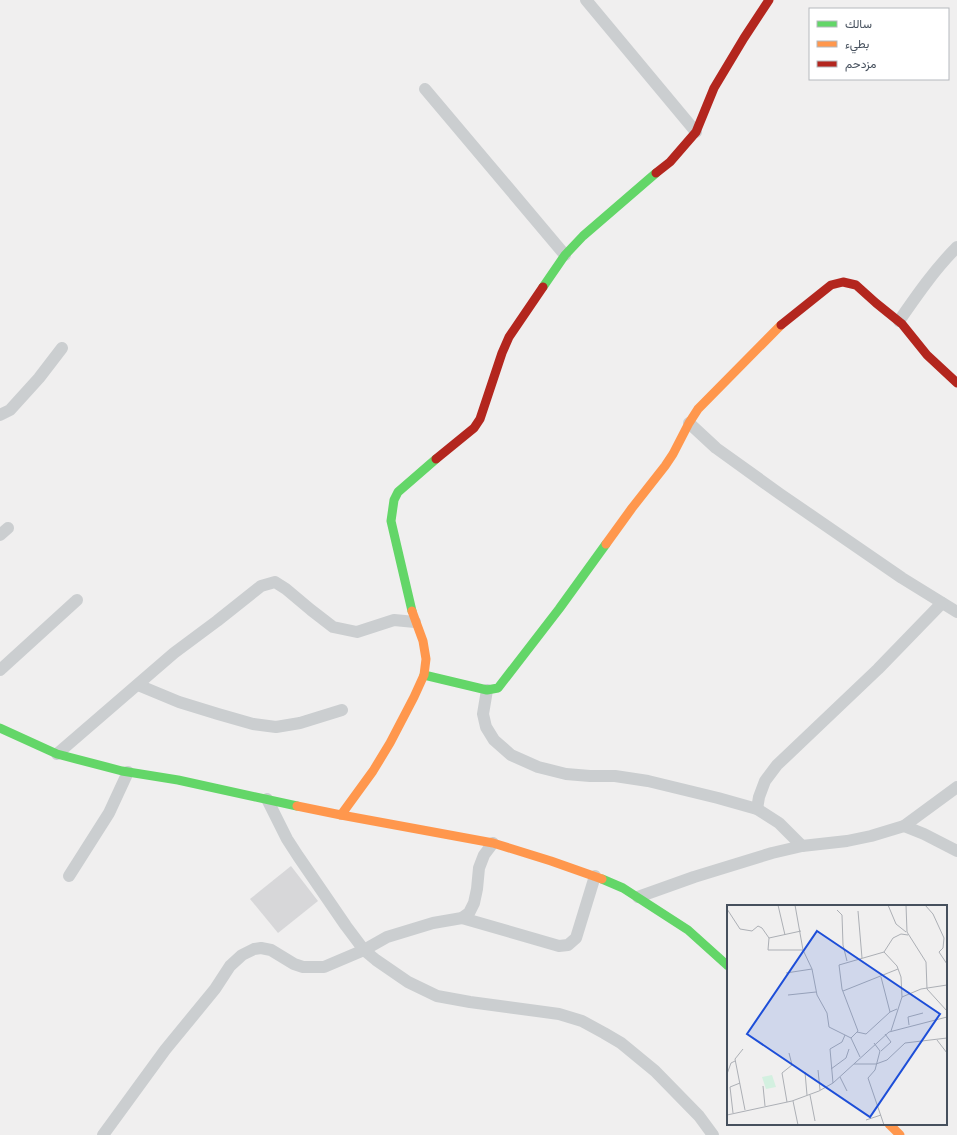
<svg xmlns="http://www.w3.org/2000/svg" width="957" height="1135" font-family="'Golos Text',Vazirmatn,sans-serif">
<rect width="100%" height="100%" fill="#f0efef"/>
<polygon fill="#d7d7d9" points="291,866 318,901 278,933 250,899"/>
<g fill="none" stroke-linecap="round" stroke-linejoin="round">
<g stroke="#cbced0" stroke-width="12">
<polyline points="586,0 696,132"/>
<polyline points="425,89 565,255"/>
<path d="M899 321C917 295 935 269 957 247"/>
<polyline points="0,415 10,410 39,378 62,348"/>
<polyline points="689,423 716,448 780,494 902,578 957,612"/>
<polyline points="0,535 8,528"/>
<polyline points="0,670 77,600"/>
<polyline points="138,685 179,702 218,714 253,724 276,727 300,723 342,710"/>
<polyline points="487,690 483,714 486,727 494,740 511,755 538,767 566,774 590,776 615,776 648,781 718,798 757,809 779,823 802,846"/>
<polyline points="57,754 174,653 217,621 261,586 275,582 286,589 311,610 333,627 357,632 394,620 415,622"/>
<polyline points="267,799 287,839 298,856 346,926 364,950 376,960 408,982 437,996 470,1002 559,1014 582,1021 604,1033 621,1043 655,1071 699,1116 713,1135"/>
<polyline points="757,809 759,797 765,781 777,765 878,669 942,603"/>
<polyline points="904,826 924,834 957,851"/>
<polyline points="69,876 109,813 128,772"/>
<polyline points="638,897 694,877 772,853 802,846 847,841 871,836 904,826 957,787"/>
<polyline points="462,918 559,946 568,945 576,938 595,876"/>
<polyline points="103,1135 165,1050 215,989 230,966 242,955 254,949 261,948 271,950 294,964 303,967 324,967 364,950 387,937 433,923 462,918 469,913 474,903 477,889 479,868 484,855 493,843"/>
</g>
<g stroke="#63d668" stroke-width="9">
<polyline points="543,287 565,255 583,236 656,173"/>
<polyline points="412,611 391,521 394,500 398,492 436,459"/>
<polyline points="424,675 487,690 498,688 559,609 606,544"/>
<polyline points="0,728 57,754 122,771 178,780 297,806"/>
<polyline points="602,879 623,888 688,930 728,966"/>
</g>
<g stroke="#ff974d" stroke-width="9">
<polyline points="606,544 632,508 665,466 673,454 689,423 698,409 781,325"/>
<polyline points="297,806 341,815 493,843 551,861 602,879"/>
<polyline points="341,815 373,771 390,743 414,697 424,675 426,659 423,641 412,611"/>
<polyline points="889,1124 900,1135"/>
</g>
<g stroke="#b3261e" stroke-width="9">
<polyline points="656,173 670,162 696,132 714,88 744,38 769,0"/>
<polyline points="781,325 831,285 843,282 856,285 876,303 902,324 927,355 957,383"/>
<polyline points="436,459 474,428 480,419 502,353 509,337 543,287"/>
</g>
</g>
<g transform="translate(727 905)">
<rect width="220" height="220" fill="#f0efef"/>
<path d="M45 170 49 182 39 184 35 172Z" fill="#d3f0e0"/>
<path fill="none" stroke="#acafb5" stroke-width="1" d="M51 0 58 30M68 0 76 45 85 64 90 90 100 108 102 122 124 133 133 152M161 0 169 19 179 27M179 0 180 27 199 57 200 84 220 106M198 0 206 9 217 33 216 43 212 47 220 59M0 4 13 24 25 26 31 21 35 23 42 33 41 45H76M110 5 115 10 116 40 120 56M131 6 135 53M42 33 74 26M157 47 166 33 174 29 181 30M59 68 85 64M154 72 163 107M116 86 171 64M61 90 89 87M175 92 194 84 220 80M182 120 181 112 196 108M130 127 139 129 163 107 170 104M124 133 131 126 115 84 112 60 157 47 170 61 174 72 175 92 164 126M210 135 220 148M147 138 153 146 148 165 141 173 157 220M16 144 8 154 18 205M154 146 164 137 158 129M127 159H149L160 155 178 138 220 133M104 164 119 153 122 144M91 165 93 185M78 167 80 190M0 169 4 158 8 156M113 172 120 186M106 178 103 144 115 137 118 130M36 181 38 201M83 190 88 216M66 196 71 220M60 197 55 168 65 160 62 148M6 208 3 182 13 178M0 210 65 196 92 186 106 178 162 127 220 112M139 215 154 210"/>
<path fill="#1d4ed8" fill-opacity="0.15" stroke="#1d4ed8" stroke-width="2" d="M90 26 213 109 143 212 20 129Z"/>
<rect width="220" height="220" fill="none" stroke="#46505d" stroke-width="2"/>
</g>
<rect x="809" y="8" width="140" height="72" fill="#ffffff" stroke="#b5b9be"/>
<rect x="817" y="21" width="20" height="6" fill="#63d668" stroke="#b5b9be"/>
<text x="845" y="28" font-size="12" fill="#46505d">سالك</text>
<rect x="817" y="41" width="20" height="6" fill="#ff974d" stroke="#b5b9be"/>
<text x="845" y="48" font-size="12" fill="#46505d">بطيء</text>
<rect x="817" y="61" width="20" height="6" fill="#b3261e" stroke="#b5b9be"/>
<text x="845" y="68" font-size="12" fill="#46505d">مزدحم</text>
</svg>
